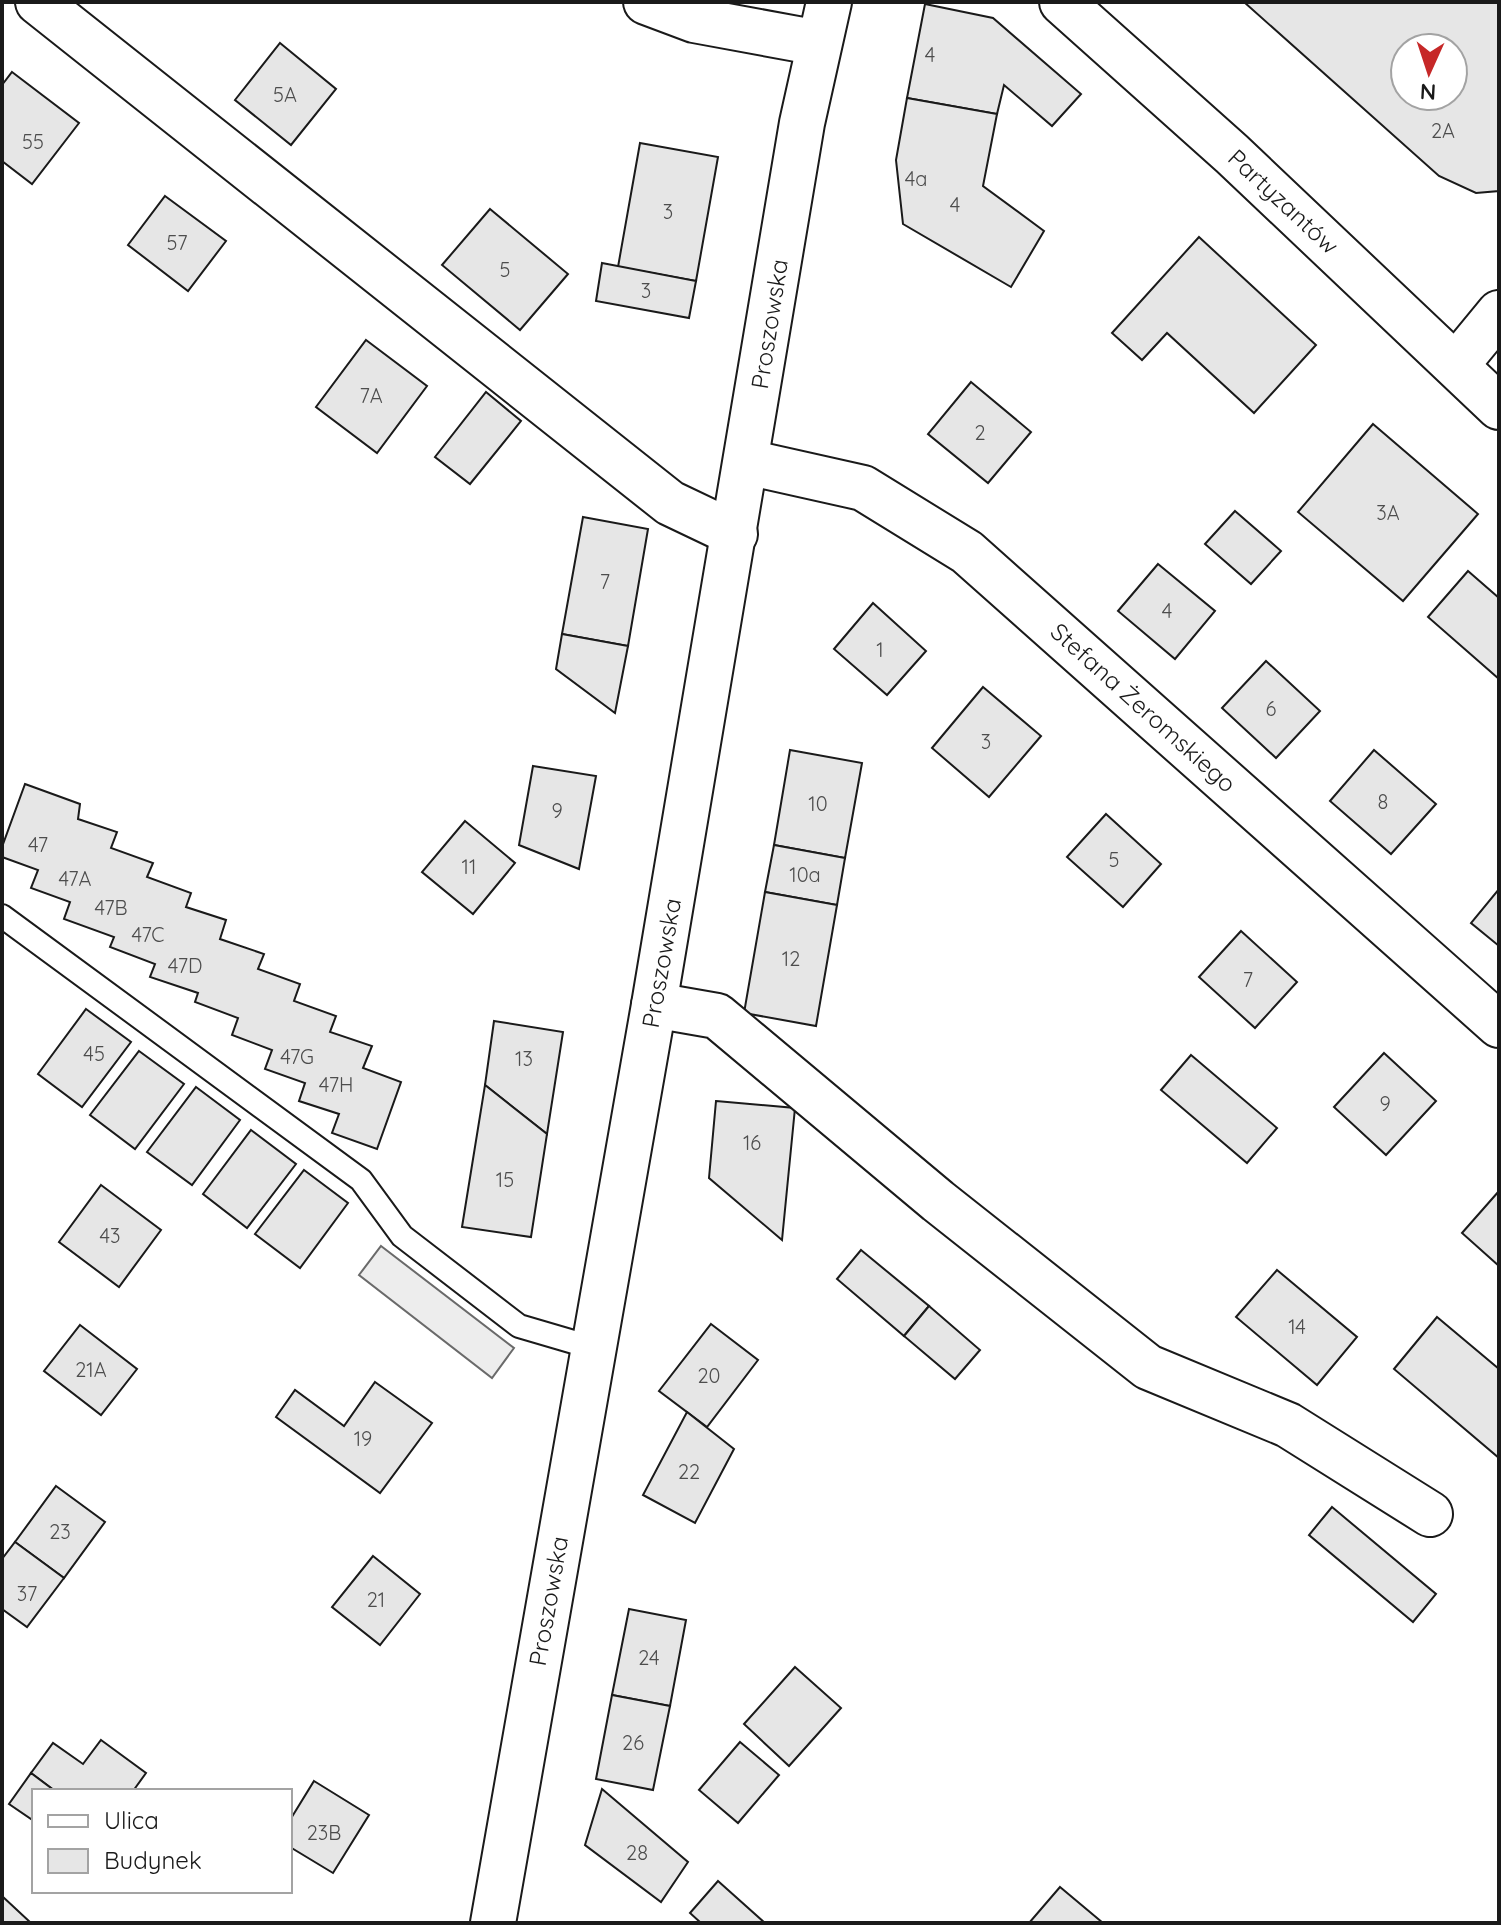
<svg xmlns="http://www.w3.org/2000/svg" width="1501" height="1925" font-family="Quicksand,sans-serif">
<rect width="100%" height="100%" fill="#fff"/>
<polygon fill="#ededed" stroke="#6a6a6a" stroke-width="2" points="381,1246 514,1348 492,1378 359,1275"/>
<g fill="#e6e6e6" stroke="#1a1a1a" stroke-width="2" fill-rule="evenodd">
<path d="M1244 2H1499V191L1476 193 1439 176ZM1405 48H1453V96H1405Z"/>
<polygon points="925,4 993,18 1081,94 1052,126 1004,85 997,114 907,98"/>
<polygon points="280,43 336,89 291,145 235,100"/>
<polygon points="12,72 79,123 32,184 2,161 2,85"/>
<polygon points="907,98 997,114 983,186 1044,231 1011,287 903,224 896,160"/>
<polygon points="640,143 718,157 696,281 618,267"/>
<polygon points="165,196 226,241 188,291 128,245"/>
<polygon points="490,209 568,274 520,330 442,265"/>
<polygon points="1199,237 1316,345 1254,413 1167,333 1142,360 1112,333"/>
<polygon points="602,263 696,281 689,318 596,301"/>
<polygon points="366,340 427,386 377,453 316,407"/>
<polygon points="971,382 1031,432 988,483 928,434"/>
<polygon points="486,392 521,421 470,484 435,457"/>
<polygon points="1373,424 1478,514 1403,601 1298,512"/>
<polygon points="1235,511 1281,551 1251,584 1205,544"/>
<polygon points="583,517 648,529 628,646 562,634"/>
<polygon points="1158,564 1215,611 1175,659 1118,611"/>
<polygon points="1468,571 1499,598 1499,679 1428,617"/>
<polygon points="873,603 926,651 887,695 834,649"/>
<polygon points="562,634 628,646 615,713 556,669"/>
<polygon points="1266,661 1320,711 1276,758 1222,708"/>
<polygon points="983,687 1041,736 989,797 932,748"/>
<polygon points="790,750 862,763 845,858 774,845"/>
<polygon points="1374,750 1436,804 1391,854 1330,801"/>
<polygon points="533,766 596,776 579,869 519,845"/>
<polygon points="25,784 80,804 78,819 117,832 111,848 153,863 147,877 191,893 186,907 226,920 220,939 264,954 258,969 300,984 294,1001 336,1016 330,1032 372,1046 363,1068 401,1082 377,1149 332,1133 339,1114 299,1101 305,1083 265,1069 272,1050 232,1035 238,1018 195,1002 198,993 150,977 155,964 110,947 114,937 64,919 70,902 31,888 38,870 2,857 2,847"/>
<polygon points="1106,814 1161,864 1123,907 1067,857"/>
<polygon points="465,821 515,863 473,914 422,872"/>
<polygon points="774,845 845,858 837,905 765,892"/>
<polygon points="1499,889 1499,946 1471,923"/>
<polygon points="765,892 837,905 816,1026 744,1013"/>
<polygon points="1241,931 1297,982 1255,1028 1199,977"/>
<polygon points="86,1009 131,1042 82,1107 38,1074"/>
<polygon points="494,1021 563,1032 547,1134 485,1085"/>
<polygon points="139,1051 184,1084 135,1149 90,1115"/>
<polygon points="1384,1053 1436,1101 1386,1155 1334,1107"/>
<polygon points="1191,1055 1277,1128 1247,1163 1161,1090"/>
<polygon points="485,1085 547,1134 531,1237 462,1227"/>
<polygon points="196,1087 240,1120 192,1185 147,1152"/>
<polygon points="716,1101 795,1108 782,1240 709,1178"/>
<polygon points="251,1130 296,1164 247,1228 203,1194"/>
<polygon points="304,1170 348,1203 300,1268 255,1234"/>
<polygon points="101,1185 161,1230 119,1287 59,1242"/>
<polygon points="1499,1191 1499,1266 1462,1233"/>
<polygon points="861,1250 929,1306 904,1336 837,1279"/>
<polygon points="1277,1270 1357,1337 1317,1385 1236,1317"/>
<polygon points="929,1306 980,1350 955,1379 904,1336"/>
<polygon points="1437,1317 1499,1369 1499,1458 1394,1369"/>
<polygon points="711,1324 758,1360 707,1427 659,1391"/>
<polygon points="80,1325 137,1369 101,1415 44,1371"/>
<polygon points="375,1382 432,1423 380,1493 276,1417 295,1390 344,1426"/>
<polygon points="687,1412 734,1449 695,1523 643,1495"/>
<polygon points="56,1486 105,1522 64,1578 15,1542"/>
<polygon points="1332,1507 1436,1594 1413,1622 1309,1535"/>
<polygon points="15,1542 64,1578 27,1627 2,1609 2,1559"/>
<polygon points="373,1556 420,1594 380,1645 332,1607"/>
<polygon points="629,1609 686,1620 670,1706 612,1695"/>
<polygon points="795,1667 841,1708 789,1766 744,1724"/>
<polygon points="612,1695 670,1706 653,1790 596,1779"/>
<polygon points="101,1740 146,1773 133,1791 55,1791 31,1773 53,1743 83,1764"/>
<polygon points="740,1742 779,1775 738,1823 699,1790"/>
<polygon points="31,1773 55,1791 34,1791 34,1821 9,1804"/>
<polygon points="314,1781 369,1815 333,1873 290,1847 290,1820"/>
<polygon points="602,1789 688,1862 661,1902 585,1845"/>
<polygon points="718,1881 765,1923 701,1923 690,1913"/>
<polygon points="1060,1887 1103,1923 1029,1923"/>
<polygon points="2,1896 31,1923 2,1923"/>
</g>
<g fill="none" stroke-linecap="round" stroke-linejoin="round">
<defs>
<polyline id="lane" points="2,916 361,1180 402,1236 519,1326 594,1348"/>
<g id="street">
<polyline points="38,2 670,503 735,534"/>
<polyline points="646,2 694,20 819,43"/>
<polyline points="1062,2 1232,154 1499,407"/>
<polyline points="1457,364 1499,313"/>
<polyline points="747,462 863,488 967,552 1499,1025"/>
<polyline points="654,1005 717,1016 938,1201 1148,1367 1288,1425 1430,1514"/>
</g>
<polyline id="secondary" points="493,1923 654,1005 802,123 829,2"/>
</defs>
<use href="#lane" stroke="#1a1a1a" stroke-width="26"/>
<use href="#street" stroke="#1a1a1a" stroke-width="48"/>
<use href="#secondary" stroke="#1a1a1a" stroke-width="48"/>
<use href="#lane" stroke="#fff" stroke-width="22"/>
<use href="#street" stroke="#fff" stroke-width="44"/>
<use href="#secondary" stroke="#fff" stroke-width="44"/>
</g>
<g text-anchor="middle" stroke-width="6" stroke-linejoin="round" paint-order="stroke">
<g font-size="20" fill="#4d4d4d">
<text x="930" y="62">4</text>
<text x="285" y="102">5A</text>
<text x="1443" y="138">2A</text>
<text x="33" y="149">55</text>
<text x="916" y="186">4a</text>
<text x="955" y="212">4</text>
<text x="668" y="219">3</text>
<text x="177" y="250">57</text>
<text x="505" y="277">5</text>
<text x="646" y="298">3</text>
<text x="371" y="403">7A</text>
<text x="980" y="440">2</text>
<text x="1388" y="520">3A</text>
<text x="605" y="589">7</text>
<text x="1167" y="618">4</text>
<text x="880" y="657">1</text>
<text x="1271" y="716">6</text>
<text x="986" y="749">3</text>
<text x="1383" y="809">8</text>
<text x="818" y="811">10</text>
<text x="557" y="818">9</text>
<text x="38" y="852">47</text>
<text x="1114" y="867">5</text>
<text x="469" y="874">11</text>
<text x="805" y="882">10a</text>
<text x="75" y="886">47A</text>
<text x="111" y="915">47B</text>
<text x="148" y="942">47C</text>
<text x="791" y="966">12</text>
<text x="185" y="973">47D</text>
<text x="1248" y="987">7</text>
<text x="94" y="1061">45</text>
<text x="297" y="1064">47G</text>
<text x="524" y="1066">13</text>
<text x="336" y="1092">47H</text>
<text x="1385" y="1111">9</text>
<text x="752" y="1150">16</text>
<text x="505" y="1187">15</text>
<text x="110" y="1243">43</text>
<text x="1297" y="1334">14</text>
<text x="91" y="1377">21A</text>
<text x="709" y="1383">20</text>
<text x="363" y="1446">19</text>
<text x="689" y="1479">22</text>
<text x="60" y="1539">23</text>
<text x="27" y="1601">37</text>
<text x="376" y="1607">21</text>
<text x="649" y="1665">24</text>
<text x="633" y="1750">26</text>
<text x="324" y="1840">23B</text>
<text x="637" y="1860">28</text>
</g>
<g font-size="24" fill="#1a1a1a" stroke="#fff">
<text transform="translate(1283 202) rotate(43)" y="8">Partyzantów</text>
<text transform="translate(770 324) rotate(-81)" y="8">Proszowska</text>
<text transform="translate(1143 708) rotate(42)" y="8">Stefana Żeromskiego</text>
<text transform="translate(662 963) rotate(-80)" y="8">Proszowska</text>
<text transform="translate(549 1601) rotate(-80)" y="8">Proszowska</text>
</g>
</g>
<rect width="1501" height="1925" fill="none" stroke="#1a1a1a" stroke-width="8"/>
<rect x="32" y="1789" width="260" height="104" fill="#ffffff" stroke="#a3a3a3" stroke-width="2"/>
<rect x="48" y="1815" width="40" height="12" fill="#ffffff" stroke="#a3a3a3" stroke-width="2"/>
<text x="104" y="1829" font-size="24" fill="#1a1a1a">Ulica</text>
<rect x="48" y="1849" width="40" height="24" fill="#e6e6e6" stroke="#a3a3a3" stroke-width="2"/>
<text x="104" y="1869" font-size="24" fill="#1a1a1a">Budynek</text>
<g transform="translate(1429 72) rotate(183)"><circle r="38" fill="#ffffff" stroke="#a3a3a3" stroke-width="2"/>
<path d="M0-6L14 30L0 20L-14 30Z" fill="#c62828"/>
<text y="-12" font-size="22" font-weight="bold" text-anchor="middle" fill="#1a1a1a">N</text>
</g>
</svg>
